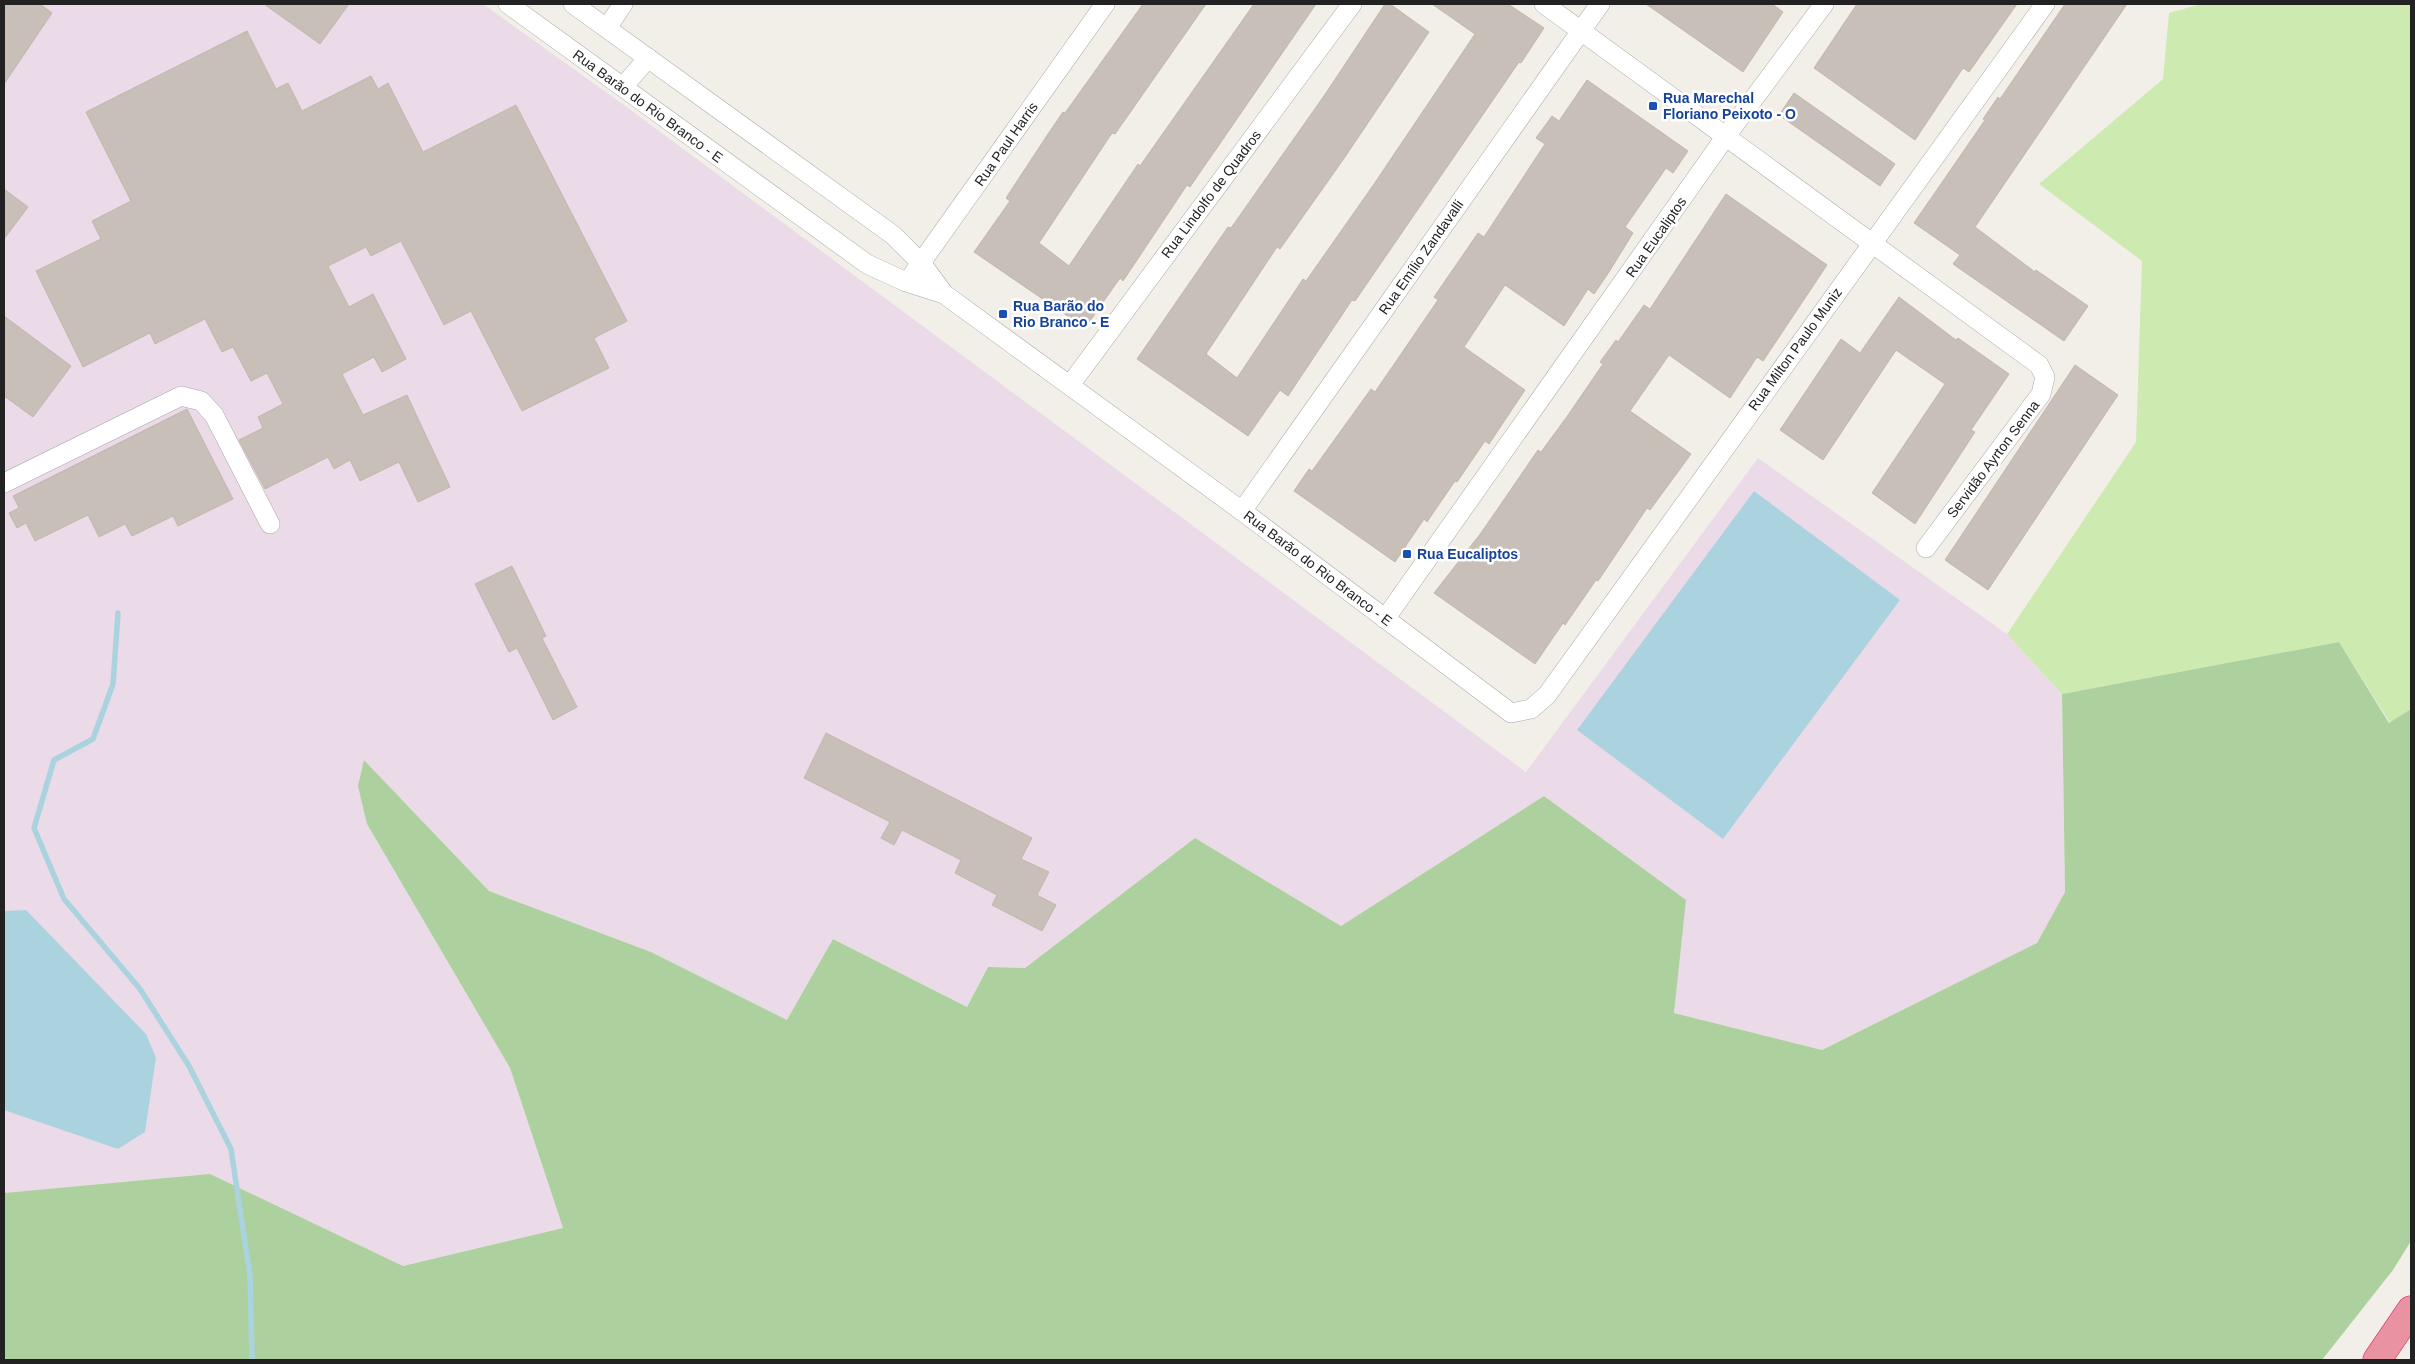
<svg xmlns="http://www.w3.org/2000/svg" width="2415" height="1364" font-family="Arial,sans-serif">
<rect width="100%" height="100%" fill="#f2efe9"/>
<polygon fill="#ebdbe8" points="4,4 483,4 617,100 1526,772 1758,458 2007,634 2062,694 2065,892 2037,943 1822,1050 1674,1013 1685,900 1544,796 1341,926 1195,838 1025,968 988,967 967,1007 833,939 787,1021 651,952 489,891 364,760 367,824 510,1068 563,1228 403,1266 210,1175 4,1193"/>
<polygon fill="#cdebb0" points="2201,4 2411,4 2411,709 2390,723 2339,642 2062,694 2007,634 2136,442 2142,261 2039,184 2163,79 2169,13"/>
<polygon fill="#add19e" points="2339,642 2389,723 2411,709 2411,1241 2393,1270 2322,1360 4,1360 4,1193 210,1174 403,1266 563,1228 510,1068 367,824 358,786 364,760 489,891 651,952 787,1020 833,939 967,1007 988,967 1025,968 1195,838 1341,926 1544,796 1686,900 1674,1013 1822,1050 2037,943 2065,892 2062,694"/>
<g fill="#aad3df">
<polygon points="1754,491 1900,600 1723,839 1577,730"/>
<polygon points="26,910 146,1034 156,1058 145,1132 118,1149 4,1110 4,911"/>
</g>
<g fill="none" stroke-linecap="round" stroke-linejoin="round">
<polyline stroke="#aad3df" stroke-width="5.5" points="118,613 113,684 93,739 54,760 34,828 64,899 140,989 189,1066 231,1149 250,1276 252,1360"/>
</g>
<g fill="#c7bfb8" stroke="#c4b6ab">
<polygon points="4,4 40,4 52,13 4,84"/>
<polygon points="264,4 349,4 320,44"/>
<polygon points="1143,4 1206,4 1115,134 1112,133 1039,243 1069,266 1138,164 1140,166 1254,4 1316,4 1190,187 1187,185 1123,281 1120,278 1085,328 974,252 1010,201 1006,198 1048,134 1063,112 1065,113"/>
<polygon points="1385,4 1390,4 1429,32 1345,157 1280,249 1277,247 1206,354 1237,378 1303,279 1306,281 1372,187 1475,34 1432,4 1508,4 1544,28 1521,63 1519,62 1355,301 1352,300 1288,396 1280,390 1248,436 1137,359 1228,227 1231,228 1326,93"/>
<polygon points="1646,4 1772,4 1783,12 1743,72"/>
<polygon points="1857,4 2017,4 1969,72 1963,68 1915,140 1814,68"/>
<polygon points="2065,4 2127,4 1975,227 2035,272 2036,270 2088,306 2064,341 1953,264 1960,255 1914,223 1985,120 1983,119 1998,97 2000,99"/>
<polygon points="247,31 276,89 288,83 302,111 371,76 378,89 388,83 423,152 516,105 627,321 594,338 609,368 522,411 471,311 444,325 401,241 371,256 366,247 328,266 349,307 373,294 406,359 382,372 374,357 342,374 363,415 407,395 450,487 418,502 399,462 360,481 350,460 334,469 328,457 265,489 239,440 263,428 258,417 283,404 267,373 251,381 233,347 222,352 205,319 155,344 150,333 83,367 36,271 101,239 92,221 131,201 86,112"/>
<polygon points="1587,80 1688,151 1673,173 1666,168 1625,227 1633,233 1609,272 1594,294 1588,289 1564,326 1505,285 1464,347 1525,390 1489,444 1485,441 1457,482 1455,481 1427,522 1424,519 1395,562 1294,491 1309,469 1312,471 1371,389 1375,392 1438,300 1434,297 1478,233 1484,237 1545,144 1536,138 1552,116 1559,121"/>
<polygon points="1794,93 1895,164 1880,186 1779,115"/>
<polygon points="4,189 28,207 4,239"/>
<polygon points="1726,194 1827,265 1763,361 1757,357 1730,398 1669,355 1630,411 1691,454 1650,510 1647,508 1598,581 1596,580 1565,625 1563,623 1535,664 1434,593 1481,533 1538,450 1541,452 1566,418 1603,364 1600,362 1616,340 1618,342 1644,305 1650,309"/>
<polygon points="1899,297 1956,340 1958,338 2009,374 1971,430 1975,432 1915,524 1872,493 1945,384 1896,350 1823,460 1780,430 1841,339 1860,353"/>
<polygon points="4,316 71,366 33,417 4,396"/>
<polygon points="2075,365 2118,395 1988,590 1945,560"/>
<polygon points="187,409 233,499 178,526 173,516 132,536 125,524 99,537 88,515 35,541 26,523 17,528 9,513 19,508 13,496"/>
<polygon points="512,566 546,636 542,638 577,707 553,720 517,648 509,652 475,584"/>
<polygon points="826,733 1032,838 1021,859 1049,872 1037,895 1056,905 1042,931 992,905 997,895 955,873 961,860 902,830 894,845 881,838 890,822 804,778"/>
</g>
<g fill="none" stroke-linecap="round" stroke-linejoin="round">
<defs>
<g id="minor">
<polyline points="508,4 867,264 906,282 944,294"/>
<polyline points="573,4 893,235 922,264 944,294 1242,511 1511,713 1531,709 1547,695 2045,4"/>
<polyline points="1544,4 2039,365 2045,377 2041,394 1926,548"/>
<polyline points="607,28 623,4"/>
<polyline points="623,87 648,58"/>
<polyline points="913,274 1105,4"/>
<polyline points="1070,385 1352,4"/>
<polyline points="4,483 181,396 201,401 214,415 270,524"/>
<polyline points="1242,511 1600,4"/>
<polyline points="1385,619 1726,136 1824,4"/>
</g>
<polyline id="highway" points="2377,1360 2411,1310"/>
</defs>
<use href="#minor" stroke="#a9a9a9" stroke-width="20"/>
<use href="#highway" stroke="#dc2a67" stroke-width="29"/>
<use href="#minor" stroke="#fff" stroke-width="19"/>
<use href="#highway" stroke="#e892a2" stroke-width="28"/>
</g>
<g fill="#1a4fb4" stroke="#fff" stroke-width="2">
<rect x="1648" y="101" width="10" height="10" rx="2.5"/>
<rect x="998" y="309" width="10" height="10" rx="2.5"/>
<rect x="1402" y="549" width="10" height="10" rx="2.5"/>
</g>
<g text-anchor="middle" stroke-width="5" stroke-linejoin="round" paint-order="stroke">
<g font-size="14" font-weight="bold" fill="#164399" stroke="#fff" text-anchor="start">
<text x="1663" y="103">Rua Marechal<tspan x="1663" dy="16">Floriano Peixoto - O</tspan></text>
<text x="1013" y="311">Rua Barão do<tspan x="1013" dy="16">Rio Branco - E</tspan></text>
<text x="1417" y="559">Rua Eucaliptos</text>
</g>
<g font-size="14" fill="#222" stroke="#fff">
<text transform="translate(648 106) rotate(36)" y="5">Rua Barão do Rio Branco - E</text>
<text transform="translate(1006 144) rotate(-55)" y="5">Rua Paul Harris</text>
<text transform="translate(1211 194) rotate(-53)" y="5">Rua Lindolfo de Quadros</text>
<text transform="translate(1656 237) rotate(-55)" y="5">Rua Eucaliptos</text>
<text transform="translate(1421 257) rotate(-55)" y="5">Rua Emílio Zandavalli</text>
<text transform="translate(1795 349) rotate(-54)" y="5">Rua Milton Paulo Muniz</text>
<text transform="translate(1993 459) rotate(-53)" y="5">Servidão Ayrton Senna</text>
<text transform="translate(1318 568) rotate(37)" y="5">Rua Barão do Rio Branco - E</text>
</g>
</g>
<rect width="2415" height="1364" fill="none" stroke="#222222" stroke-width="10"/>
</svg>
